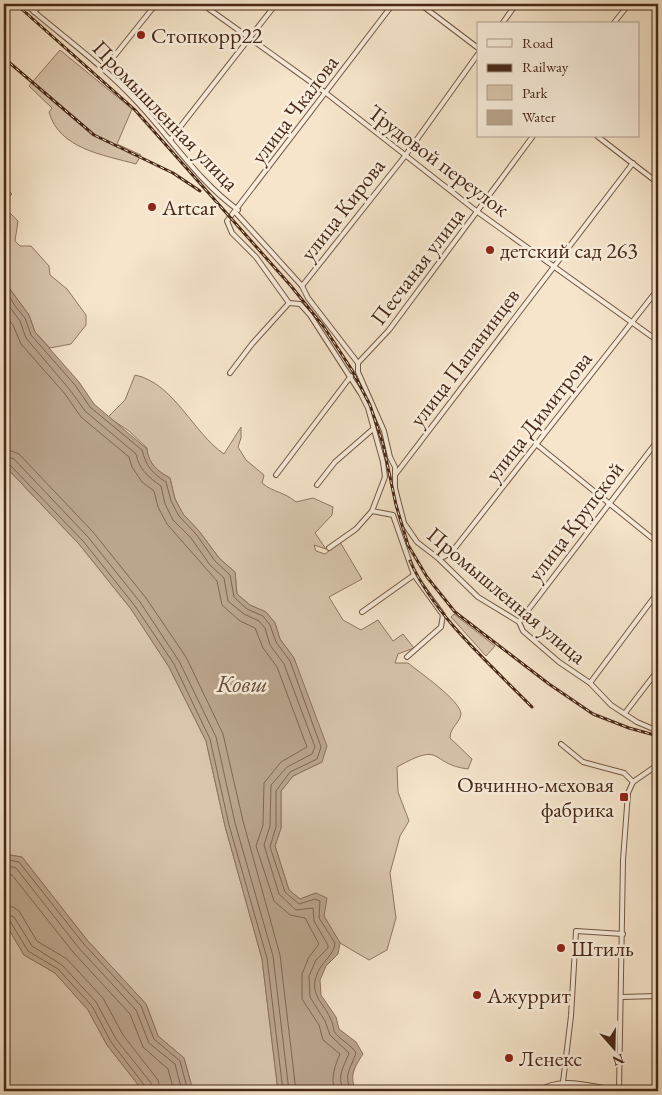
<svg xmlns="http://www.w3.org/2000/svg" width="662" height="1095" font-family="'EB Garamond',serif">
<rect width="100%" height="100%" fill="#f6e5cb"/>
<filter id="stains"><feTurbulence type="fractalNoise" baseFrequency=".004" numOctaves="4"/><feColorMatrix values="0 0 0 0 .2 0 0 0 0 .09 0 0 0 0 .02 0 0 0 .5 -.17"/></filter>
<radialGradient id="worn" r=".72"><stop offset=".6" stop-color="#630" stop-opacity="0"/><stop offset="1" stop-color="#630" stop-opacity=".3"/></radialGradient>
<g fill="#d8c5ac" stroke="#907661">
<path d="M60 50 132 109 117 144 141 155 136 164C104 155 59 149 49 112L52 108 29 86Z"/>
<polygon points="4,188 12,194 7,199 4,207 18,221 15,241 20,246 31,246 49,266 50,275 67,289 86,315 86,325 71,344 50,348 35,332 29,315 4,281"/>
<path d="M135 375C174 383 193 433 224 454L241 427V438L238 447 246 460 264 475 262 483C274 493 283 491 296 502L313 498 333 507 332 515 315 533 326 549 314 545 316 551 325 554 340 542 362 579 329 597 343 620 361 630 378 620 393 641 403 634 414 648 398 654 395 663H408C419 672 461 701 461 714 460 723 450 727 450 738L472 759 468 769C428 764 445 740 397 767L398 792 409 821 400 836 390 873 396 918 387 950 369 960 340 943 324 916 316 893 300 899 289 890 275 846 281 828V791L293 776 322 762 306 695 294 658 280 639 275 623 266 612 250 605 237 594 235 572 219 558 199 531 183 514 175 499 170 478 157 470 148 458 147 448 129 431 108 417 125 400Z"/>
<polygon points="4,465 79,544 131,609 169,667 206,741 225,826 262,959 278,1091 193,1091 184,1058 158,1036 146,1004 87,940 22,857 4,854"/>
<polygon points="454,614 495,646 486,656 451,617"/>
<polygon points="4,921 24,955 55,973 88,1010 107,1045 143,1091 4,1091"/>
</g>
<g fill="#baa58d" stroke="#8c735d">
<path d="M4 281 29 315 35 332 79 382 94 404 147 449C149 464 157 471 170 478L175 499 183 514 199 531 219 558 235 572 237 594 250 605 266 612 275 623 280 639 294 658 327 746 322 762 293 776 281 791V828L275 846 289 890 300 899 316 893 327 898 324 916 340 943 338 954 326 966 320 980 321 995 336 1017 339 1029 356 1042 363 1054C354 1068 349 1076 356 1091H278L262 959 225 826 206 741 169 667 131 609 79 544 4 465Z"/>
<polygon points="4,854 22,857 87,940 146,1004 158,1036 184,1058 193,1091 143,1091 107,1045 88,1010 55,973 24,955 4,921"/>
</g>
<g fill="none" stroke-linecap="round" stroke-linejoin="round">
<g stroke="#806652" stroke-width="1">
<path d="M4 287 15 306 25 318 31 335 75 385 90 407 142 450C146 466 152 473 166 482L171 501 179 516 196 534 215 561 230 575 234 597 247 609 263 616 270 625 276 642 290 661 321 747 317 759 290 772 276 791V827L270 847 285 892 299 904 315 899 320 901 319 918 335 943C334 956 321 961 316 977 310 996 325 1004 331 1020 333 1023 333 1028 334 1031 339 1040 351 1044 356 1053 351 1068 343 1075 351 1091"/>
<path d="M4 299 20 321 26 338 70 390 85 411 136 454C139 469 148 477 161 486L165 504 173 520 191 538 210 565 224 578 228 601 244 614 259 621 265 628 270 645 284 664 315 747 312 754 287 767 271 785 270 826 264 845 279 894 296 910 313 908 314 921 328 945V948L316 960 309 976 310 997 325 1021 330 1035 349 1053C344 1067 336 1076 344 1091"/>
<path d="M4 314 13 325 21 344 65 394 81 417 129 457 132 467 142 482 154 491 158 507 167 524 217 581 222 605 240 621 255 628 263 648 277 667 307 747 281 762 264 783 263 825 256 846 274 901 290 915 305 918 319 944 309 957 302 974V999L319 1025 323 1040 340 1054C335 1066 330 1078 335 1091"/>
<polyline points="4,448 19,454 93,532 146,598 186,657 223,734 243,821 280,955 296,1091"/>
<polyline points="4,456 14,459 88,537 140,602 179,661 216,737 235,823 273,956 289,1091"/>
<polyline points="4,462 9,464 83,541 135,606 174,664 210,739 229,825 267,958 283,1091"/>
<polyline points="4,859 19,862 83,943 141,1006 154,1039 180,1061 188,1091"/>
<polyline points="4,865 16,868 78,947 136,1010 149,1043 175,1064 182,1091"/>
<polyline points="4,873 12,875 73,952 130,1014 143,1047 168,1069 174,1091"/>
<polyline points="4,905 13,907 19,911 37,941 67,959 103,998 123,1035 158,1080 160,1091"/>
<polyline points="4,913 14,917 32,946 62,965 96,1002 116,1039 151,1083 153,1091"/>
<polyline points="4,919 10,921 28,951 58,969 92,1006 111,1042 145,1086 146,1091"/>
</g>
<defs>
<g id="minor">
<path d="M25 4C62 36 103 65 137 102 171 138 197 180 238 210"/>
<polyline points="202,4 326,93 479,213 658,341"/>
<polyline points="420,4 478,48"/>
<polyline points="34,12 41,4"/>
<polyline points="502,24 516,4"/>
<polyline points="613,24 629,4"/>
<polyline points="104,69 156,4"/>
<polyline points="597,136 658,183"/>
<polyline points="170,140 276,4"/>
<polyline points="235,212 302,286 308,298 358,363"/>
<polyline points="302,286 405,156 478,54"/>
<polyline points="289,303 300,304 310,315 361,394 368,408 383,462 385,477 372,511 393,515 414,575 443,615 441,627 407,657"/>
<polyline points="289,303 256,257 232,233 227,221 393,4"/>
<polyline points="358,363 358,372 384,431 390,457 395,467 395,488 404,523 417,542 439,559 478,597 519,622 523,631 559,662 590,683 611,705 637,722 658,731"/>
<polyline points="358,363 389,330 533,136"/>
<polyline points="230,373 252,344 289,303"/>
<polyline points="536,444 658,543"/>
<polyline points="276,475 351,376"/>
<polyline points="395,475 633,163"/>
<polyline points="317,485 335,462 373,429"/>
<polyline points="329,548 356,529 372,511"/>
<polyline points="439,559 451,553 658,289"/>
<polyline points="362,612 414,575"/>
<polyline points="519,622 658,440"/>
<polyline points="590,683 658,592"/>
<polyline points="625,713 658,670"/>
<polyline points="561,744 583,762 624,773 633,782"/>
<polyline points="633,782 656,766 658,772"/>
<polyline points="621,997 658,996"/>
<polyline points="563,1082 571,1016 576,931 623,934"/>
<path d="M539 1091C561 1075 594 1087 619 1091"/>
<polyline points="619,1091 623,860 628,793 633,782"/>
</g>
</defs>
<use href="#minor" stroke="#735743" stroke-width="6"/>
<use href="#minor" stroke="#f9eedd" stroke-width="4"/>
<defs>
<g id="rail">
<polyline points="16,4 135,110 291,286 324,327 352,370 370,405 383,444 396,505 408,545 427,577 455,612 549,684 593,714 629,728 658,736"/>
<polyline points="4,58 94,135 173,173 200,191"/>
<path d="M410 561C436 618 489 663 532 707"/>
</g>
</defs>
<use href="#rail" stroke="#472816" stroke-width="3"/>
<use href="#rail" stroke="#f9eedd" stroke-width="1" stroke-dasharray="4" stroke-linecap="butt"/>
</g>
<g fill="#8f2418" stroke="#f9eedd" stroke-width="2">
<circle cx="141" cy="35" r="5"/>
<circle cx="152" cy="207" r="5"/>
<circle cx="490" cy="250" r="5"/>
<rect x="619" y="792" width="10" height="10" rx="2.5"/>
<circle cx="561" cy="948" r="5"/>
<circle cx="477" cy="995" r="5"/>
<circle cx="509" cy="1058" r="5"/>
</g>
<g text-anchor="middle" stroke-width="5" stroke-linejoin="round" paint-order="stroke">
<g font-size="22" fill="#472816" stroke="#f9eedd" text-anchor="start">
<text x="151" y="43">Стопкорр22</text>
<text x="162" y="215">Artcar</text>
<text x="500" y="258">детский сад 263</text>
<text x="614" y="792" text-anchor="end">Овчинно-меховая<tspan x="614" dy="25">фабрика</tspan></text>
<text x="571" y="956">Штиль</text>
<text x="487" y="1003">Ажуррит</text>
<text x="519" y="1066">Ленекс</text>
</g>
<g font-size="22" fill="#472816" stroke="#f9eedd">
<text transform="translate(294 109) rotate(-53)" y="8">улица Чкалова</text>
<text transform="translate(166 115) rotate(46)" y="8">Промышленная улица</text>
<text transform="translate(439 160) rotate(37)" y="8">Трудовой переулок</text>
<text transform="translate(342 209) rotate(-52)" y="8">улица Кирова</text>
<text transform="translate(417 266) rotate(-53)" y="8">Песчаная улица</text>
<text transform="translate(464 357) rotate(-53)" y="8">улица Папанинцев</text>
<text transform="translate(538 416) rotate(-52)" y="8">улица Димитрова</text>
<text transform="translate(575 521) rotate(-53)" y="8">улица Крупской</text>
<text transform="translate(507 595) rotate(40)" y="8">Промышленная улица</text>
</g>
<g font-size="24" font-style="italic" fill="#6a4e3a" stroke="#f9eedd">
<text x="242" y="692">Ковш</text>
</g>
</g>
<rect width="662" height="1095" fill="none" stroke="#f6e5cb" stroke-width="20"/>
<rect x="5" y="5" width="652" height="1085" fill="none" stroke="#472816" stroke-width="2.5"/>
<rect x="10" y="10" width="642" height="1075" fill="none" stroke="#472816"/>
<rect x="477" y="22" width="162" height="115" fill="#f9eedd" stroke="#b29f8d"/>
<rect x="487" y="39" width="25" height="8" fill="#f9eedd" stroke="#b29f8d"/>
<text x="522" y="48" font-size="15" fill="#472816">Road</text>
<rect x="487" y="64" width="25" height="8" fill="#472816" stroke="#b29f8d"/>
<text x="522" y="72" font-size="15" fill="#472816">Railway</text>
<rect x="487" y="85" width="25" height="15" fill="#d8c5ac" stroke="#b29f8d"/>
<text x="522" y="98" font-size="15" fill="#472816">Park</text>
<rect x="487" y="110" width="25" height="15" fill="#baa58d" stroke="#b29f8d"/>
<text x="522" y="122" font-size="15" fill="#472816">Water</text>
<g transform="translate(614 1048) rotate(160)" stroke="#f9eedd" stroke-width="4" paint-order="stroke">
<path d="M0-4L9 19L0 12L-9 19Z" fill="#472816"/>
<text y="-8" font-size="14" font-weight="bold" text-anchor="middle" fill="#472816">N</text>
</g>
<rect width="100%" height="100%" filter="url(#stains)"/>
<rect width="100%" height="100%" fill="url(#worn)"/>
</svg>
